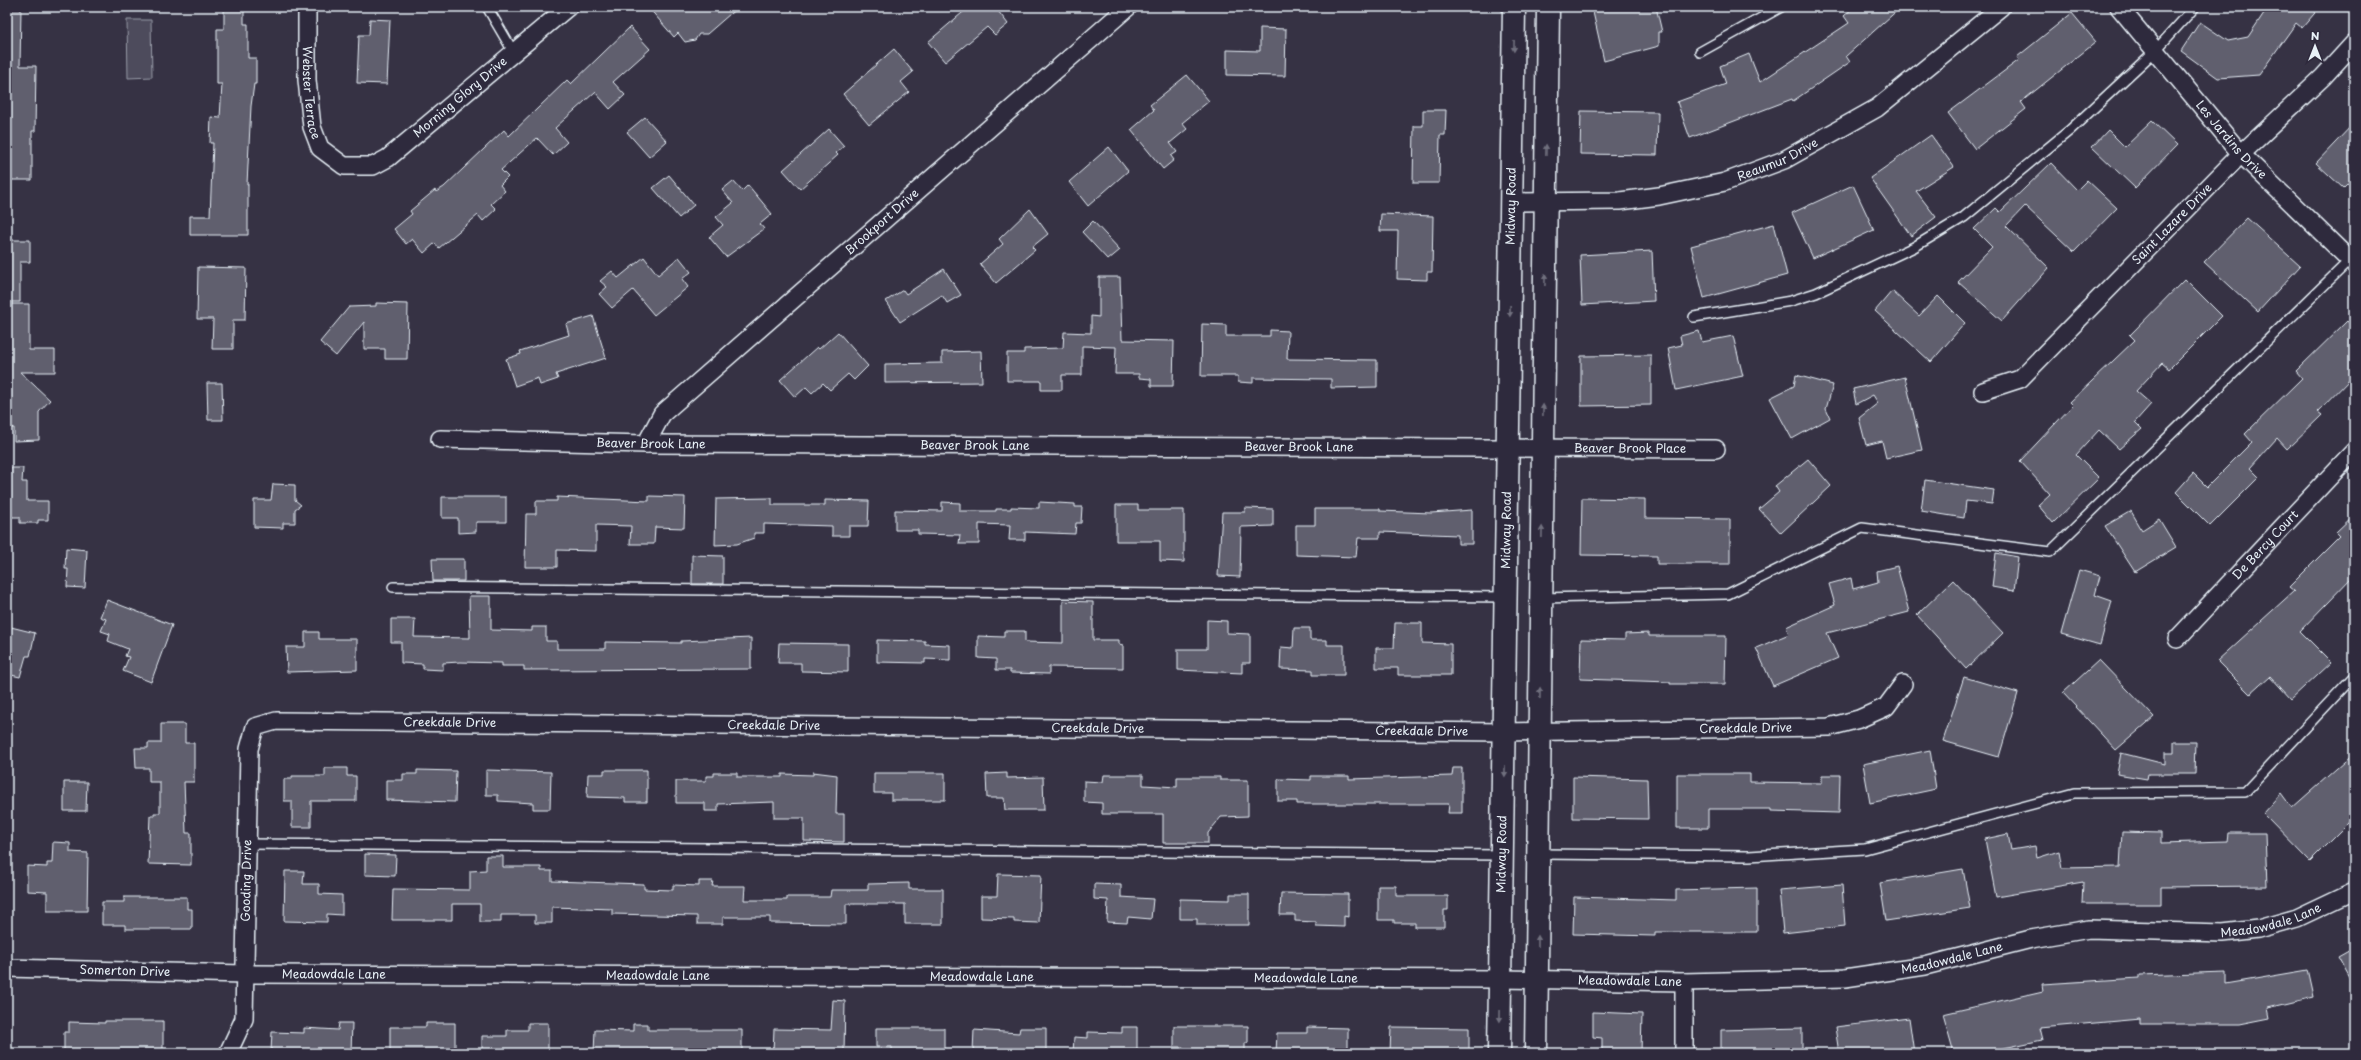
<svg xmlns="http://www.w3.org/2000/svg" width="2361" height="1060" font-family="'Playpen Sans',sans-serif">
<rect width="100%" height="100%" fill="#363244"/>
<filter id="ink" filterUnits="userSpaceOnUse"><feTurbulence type="fractalNoise" baseFrequency=".025" numOctaves="2"/><feDisplacementMap in="SourceGraphic" scale="8" xChannelSelector="R" yChannelSelector="G"/><feConvolveMatrix kernelMatrix="1 2 1 2 8 2 1 2 1" color-interpolation-filters="sRGB"/></filter>
<g filter="url(#ink)">
<polygon fill="#4d4b5c" stroke="#9a9eaa" points="127,20 151,20 152,77 128,78"/>
<g fill="#605e6e" stroke="#e8f1f8">
<polygon points="7,7 21,7 20,66 36,66 35,131 32,131 32,180 7,180"/>
<polygon points="224,7 244,7 244,24 248,24 248,58 256,58 256,84 254,84 251,106 247,184 248,184 248,235 190,235 190,216 210,216 213,143 210,143 211,117 220,118 222,84 217,84 217,29 224,29"/>
<polygon points="648,7 738,7 707,34 699,34 695,40 685,42 678,33 674,37"/>
<polygon points="969,7 995,7 1008,24 995,35 987,27 945,62 928,42"/>
<polygon points="1613,7 1656,7 1662,32 1659,32 1659,46 1604,61 1593,12"/>
<polygon points="1854,7 1901,7 1846,56 1850,62 1793,101 1792,99 1690,138 1677,102 1726,84 1720,66 1749,54 1760,82 1849,23 1844,16"/>
<polygon points="2268,7 2320,7 2302,28 2296,23 2259,75 2218,78 2181,51 2200,22 2228,41 2248,37"/>
<polygon points="2072,13 2096,42 2021,102 2026,109 1975,149 1948,113 2019,60 2017,57"/>
<polygon points="370,19 390,20 387,84 357,83 359,35 369,35"/>
<polygon points="630,27 650,49 613,82 625,95 610,109 595,92 555,128 567,142 553,155 537,138 501,170 508,177 500,185 505,191 491,204 496,209 483,221 478,215 439,248 435,243 424,253 412,239 406,244 394,229 412,214 410,211 435,190 436,192 444,187 504,130 509,136 567,80 571,84"/>
<polygon points="1260,28 1286,29 1285,76 1227,75 1227,50 1260,51"/>
<polygon points="894,49 913,72 901,82 909,92 869,125 843,94"/>
<polygon points="1187,75 1209,101 1182,123 1187,129 1170,143 1177,152 1171,156 1174,160 1163,169 1131,130 1154,110 1150,105"/>
<polygon points="1423,110 1446,110 1445,135 1440,135 1439,183 1413,183 1414,126 1423,126"/>
<polygon points="1581,111 1658,112 1657,155 1580,154"/>
<polygon points="645,117 667,141 649,157 627,132"/>
<polygon points="2152,121 2177,145 2135,188 2092,147 2108,130 2125,147"/>
<polygon points="2354,123 2354,177 2343,188 2316,163"/>
<polygon points="829,129 844,146 836,153 838,155 800,189 783,170"/>
<polygon points="1931,135 1954,167 1916,191 1936,217 1911,236 1870,178"/>
<polygon points="1109,147 1128,171 1088,206 1069,182"/>
<polygon points="2051,163 2077,190 2087,180 2117,208 2074,252 2025,206 2006,226 2049,268 2002,321 1958,282 1992,247 1974,229 1996,208 2000,212"/>
<polygon points="669,175 694,205 679,218 653,188"/>
<polygon points="733,181 742,191 748,185 772,214 760,224 764,229 726,257 709,237 723,225 716,217 733,203 722,190"/>
<polygon points="1853,185 1874,230 1813,258 1792,213"/>
<polygon points="1030,209 1048,234 1032,247 1035,250 996,283 980,264 1003,244 999,239"/>
<polygon points="1381,214 1433,216 1432,272 1427,272 1427,280 1397,279 1398,231 1380,231"/>
<polygon points="2247,218 2300,266 2258,312 2204,262"/>
<polygon points="1093,221 1120,250 1108,260 1082,232"/>
<polygon points="1774,224 1787,275 1704,298 1691,246"/>
<polygon points="7,240 30,240 30,262 20,262 20,302 7,302"/>
<polygon points="1652,251 1654,301 1582,305 1580,255"/>
<polygon points="644,257 658,275 679,257 691,272 682,279 688,287 654,315 633,290 612,308 599,294 607,287 600,281 612,271 618,278"/>
<polygon points="198,267 246,268 245,320 233,320 233,349 212,349 213,319 197,319"/>
<polygon points="944,269 961,295 947,303 942,295 900,322 886,301 903,290 906,294"/>
<polygon points="1099,277 1120,277 1122,340 1174,341 1173,386 1151,386 1151,379 1139,378 1139,374 1115,374 1116,347 1082,346 1082,375 1062,375 1062,390 1041,390 1041,381 1007,381 1007,353 1024,353 1024,349 1063,348 1064,332 1091,333 1091,316 1099,317"/>
<polygon points="2185,279 2222,316 2169,369 2162,363 2136,391 2151,404 2135,422 2142,429 2119,449 2099,430 2076,455 2099,478 2053,523 2038,505 2050,494 2020,461 2073,405 2070,402 2135,340 2130,335"/>
<polygon points="1892,291 1919,316 1938,296 1965,323 1931,362 1875,311"/>
<polygon points="376,303 408,304 407,359 385,359 385,349 364,349 364,322 336,356 320,342 349,307 376,306"/>
<polygon points="7,304 29,304 29,350 55,350 55,372 20,372 50,400 39,412 39,440 14,441 14,428 7,428"/>
<polygon points="593,316 606,358 556,374 558,379 540,385 538,378 515,386 506,359 521,354 520,351 569,335 566,324"/>
<polygon points="2347,321 2354,328 2354,375 2318,412 2322,415 2287,449 2277,438 2250,468 2259,477 2210,526 2176,492 2193,473 2207,487 2252,442 2245,434 2302,378 2296,371"/>
<polygon points="1202,324 1226,325 1226,336 1270,336 1270,330 1288,331 1287,359 1377,360 1377,387 1331,388 1331,379 1253,378 1253,383 1238,382 1238,376 1201,376"/>
<polygon points="1699,331 1702,342 1733,336 1743,376 1676,390 1668,348 1682,345 1680,336"/>
<polygon points="838,332 868,366 854,380 848,374 830,390 823,383 812,393 806,387 795,397 780,380 817,347 819,349"/>
<polygon points="981,351 982,382 885,383 885,364 942,363 942,352"/>
<polygon points="1651,355 1651,405 1581,406 1581,356"/>
<polygon points="1796,375 1833,385 1826,409 1830,418 1792,439 1770,398 1794,386"/>
<polygon points="1905,377 1922,450 1886,458 1882,441 1866,445 1859,418 1878,403 1873,395 1856,404 1853,389"/>
<polygon points="207,383 222,383 223,420 208,420"/>
<polygon points="1808,459 1831,486 1781,533 1759,509 1779,492 1775,486"/>
<polygon points="7,468 23,468 22,482 27,482 27,501 48,501 48,520 38,520 38,523 20,523 20,517 7,517"/>
<polygon points="1925,480 1994,490 1992,504 1966,501 1964,518 1921,511"/>
<polygon points="273,484 295,485 295,500 301,505 295,509 295,523 283,523 283,528 254,527 254,500 271,500"/>
<polygon points="649,496 685,497 684,528 655,527 654,544 630,544 631,526 596,525 596,551 557,550 557,567 525,567 526,514 536,514 536,501 557,501 557,497 649,501"/>
<polygon points="442,497 506,497 506,522 476,522 476,532 458,533 458,518 442,518"/>
<polygon points="772,498 772,505 825,505 825,500 869,501 868,526 849,526 849,536 832,536 832,526 764,524 764,533 754,533 754,538 737,544 715,545 716,499"/>
<polygon points="1582,498 1645,499 1645,518 1730,519 1730,564 1657,564 1657,556 1581,555"/>
<polygon points="942,502 960,503 960,511 996,511 996,509 1011,509 1011,507 1039,508 1039,502 1075,504 1075,507 1082,507 1081,523 1076,523 1075,534 1025,532 1025,540 1009,540 1010,525 979,524 979,544 959,544 960,535 918,534 918,530 895,530 895,510 942,511"/>
<polygon points="1116,505 1138,505 1138,510 1184,510 1184,562 1160,561 1160,541 1116,541"/>
<polygon points="1245,508 1273,509 1273,526 1241,527 1240,577 1218,576 1222,512 1245,512"/>
<polygon points="1315,509 1380,509 1380,511 1431,513 1472,510 1472,544 1458,544 1458,535 1380,532 1380,538 1358,538 1356,557 1296,555 1296,525 1315,525"/>
<polygon points="2131,511 2142,530 2159,519 2176,547 2135,572 2105,526"/>
<polygon points="2354,515 2354,575 2300,631 2331,662 2291,699 2270,676 2250,694 2217,661 2294,591 2289,587 2340,536 2336,532"/>
<polygon points="66,548 87,550 85,588 67,587 68,569 65,569"/>
<polygon points="1996,553 2018,557 2014,591 1992,587"/>
<polygon points="692,555 723,556 723,584 692,584"/>
<polygon points="432,559 464,559 464,581 433,581"/>
<polygon points="1897,566 1909,612 1827,633 1838,658 1773,686 1756,648 1789,634 1786,627 1835,605 1829,584 1851,578 1853,589 1878,582 1877,571"/>
<polygon points="2079,570 2100,576 2095,595 2112,601 2100,645 2061,634"/>
<polygon points="1953,580 2003,633 1966,669 1917,615"/>
<polygon points="469,596 491,596 491,630 532,631 532,627 546,627 546,641 557,641 557,649 605,649 605,642 681,643 681,641 751,638 751,669 524,670 524,666 502,666 502,663 460,662 443,663 443,670 423,669 423,664 401,663 401,642 391,642 391,619 415,619 414,637 470,638"/>
<polygon points="107,600 172,625 151,682 123,671 129,657 125,656 128,649 108,641 110,634 101,631 106,619 100,617"/>
<polygon points="1063,601 1093,602 1093,640 1119,640 1119,644 1123,645 1123,668 1049,667 1049,674 1010,673 1010,670 996,670 996,659 978,658 978,636 1004,637 1004,631 1025,631 1025,642 1063,643"/>
<polygon points="1207,620 1227,621 1227,633 1250,634 1250,663 1242,663 1242,673 1178,670 1178,649 1207,649"/>
<polygon points="1395,623 1422,623 1422,643 1451,644 1451,675 1398,675 1398,668 1376,668 1376,648 1394,648"/>
<polygon points="7,626 35,633 30,656 26,656 20,677 7,674"/>
<polygon points="1294,628 1310,628 1310,640 1327,640 1327,645 1344,645 1344,675 1313,675 1313,670 1280,669 1281,647 1293,648"/>
<polygon points="305,632 319,632 319,639 357,639 357,670 287,672 286,647 305,647"/>
<polygon points="1649,633 1649,636 1726,636 1725,684 1670,684 1670,682 1580,679 1581,639 1625,640 1625,634"/>
<polygon points="877,640 925,641 925,644 950,645 950,660 925,659 925,663 877,662"/>
<polygon points="779,643 848,644 848,672 801,671 801,663 778,663"/>
<polygon points="2099,660 2154,717 2116,750 2063,693"/>
<polygon points="1964,677 2018,693 1999,757 1943,741"/>
<polygon points="161,724 185,724 185,743 194,743 194,782 184,782 186,833 191,833 191,865 148,864 150,816 154,816 154,813 160,813 160,782 149,782 149,768 136,768 135,748 148,748 148,743 161,743"/>
<polygon points="2174,742 2196,742 2195,774 2148,774 2147,779 2117,774 2121,753 2165,764 2165,753 2174,753"/>
<polygon points="1930,750 1936,789 1870,803 1863,764"/>
<polygon points="2354,753 2354,817 2310,861 2263,813 2281,793 2292,808"/>
<polygon points="325,768 347,768 347,776 356,776 356,801 311,801 311,827 292,827 292,801 284,801 284,779 292,779 292,776 325,776"/>
<polygon points="1453,768 1462,768 1462,813 1448,813 1449,804 1297,804 1297,801 1278,801 1278,779 1311,780 1311,776 1349,776 1349,779 1452,776"/>
<polygon points="417,770 456,771 455,802 386,800 386,780 403,780 403,774 417,774"/>
<polygon points="486,770 551,772 550,809 533,809 533,803 498,801 498,795 486,795"/>
<polygon points="604,770 647,770 647,802 625,802 625,798 587,797 588,774 604,774"/>
<polygon points="813,772 837,775 836,814 844,814 844,842 804,841 804,818 774,818 774,802 718,804 718,811 705,811 705,803 676,803 676,781 706,781 706,776 714,776 714,773 737,773 737,777 782,777 782,774 813,775"/>
<polygon points="874,773 945,773 945,800 891,800 891,793 874,793"/>
<polygon points="1007,773 1007,778 1043,777 1044,810 1005,810 1004,798 987,798 986,774"/>
<polygon points="1677,774 1750,774 1750,782 1822,783 1822,775 1840,775 1839,813 1771,811 1771,809 1708,809 1708,828 1677,828"/>
<polygon points="1104,775 1143,775 1143,785 1177,787 1177,777 1220,777 1220,780 1248,780 1248,816 1221,817 1208,833 1208,843 1163,843 1163,814 1102,814 1102,803 1084,802 1084,781 1103,782"/>
<polygon points="1573,777 1647,779 1648,819 1573,818"/>
<polygon points="64,782 87,782 86,811 64,811"/>
<polygon points="2122,832 2161,833 2161,843 2227,841 2228,833 2265,833 2267,886 2161,887 2161,904 2082,904 2083,882 1996,897 1985,839 2008,834 2011,850 2035,846 2037,858 2059,851 2062,868 2120,867"/>
<polygon points="53,842 70,843 70,852 88,853 87,911 47,911 47,892 27,891 27,866 47,867 47,863 52,863"/>
<polygon points="365,854 396,855 395,876 365,875"/>
<polygon points="486,856 503,856 503,867 541,867 541,871 552,871 552,881 644,884 644,889 673,890 673,885 699,886 699,881 713,881 712,886 745,886 744,900 787,900 787,897 830,897 831,890 868,890 868,884 909,883 909,889 943,889 943,924 905,924 905,904 846,904 846,924 770,923 770,917 723,917 723,924 697,924 697,916 612,914 612,909 552,907 552,923 535,923 535,915 501,915 501,922 480,922 480,904 452,904 452,920 392,920 393,889 470,890 470,871 486,870"/>
<polygon points="1963,869 1970,908 1886,921 1880,883"/>
<polygon points="285,871 304,871 303,884 319,884 319,894 342,895 342,915 327,914 327,922 284,921"/>
<polygon points="998,874 1041,875 1039,923 1014,922 1014,919 981,918 981,896 997,896"/>
<polygon points="1094,884 1121,885 1121,897 1153,899 1151,919 1128,917 1127,923 1107,922 1108,900 1094,899"/>
<polygon points="1842,885 1845,926 1783,933 1779,890"/>
<polygon points="1378,886 1396,886 1396,896 1448,896 1448,910 1444,910 1444,927 1415,927 1415,923 1394,923 1394,920 1378,920"/>
<polygon points="1757,888 1757,932 1655,932 1655,936 1573,934 1574,897 1676,900 1676,890"/>
<polygon points="1281,893 1348,894 1348,917 1344,916 1344,927 1316,926 1316,922 1295,921 1295,915 1280,915"/>
<polygon points="1230,894 1249,894 1249,925 1197,925 1197,919 1180,919 1180,899 1230,900"/>
<polygon points="124,897 187,897 187,909 192,909 192,929 125,929 125,925 102,925 102,902 124,902"/>
<polygon points="2354,948 2354,986 2338,957"/>
<polygon points="2308,970 2314,997 2268,1008 2270,1018 2240,1024 2140,1024 2140,1019 2039,1028 2042,1040 1980,1053 1954,1053 1943,1014 2043,991 2042,984 2139,978 2139,975 2226,972 2226,984"/>
<polygon points="833,1000 845,1001 844,1053 773,1052 774,1029 831,1030"/>
<polygon points="1593,1012 1642,1014 1641,1053 1602,1053 1602,1038 1593,1037"/>
<polygon points="1909,1018 1914,1053 1839,1053 1835,1027"/>
<polygon points="105,1021 163,1021 163,1053 64,1053 64,1032 69,1032 69,1022 105,1023"/>
<polygon points="339,1023 352,1023 351,1052 323,1051 323,1053 301,1053 271,1051 272,1032 304,1033 304,1028 338,1030"/>
<polygon points="426,1023 455,1023 455,1053 390,1053 390,1027 426,1027"/>
<polygon points="528,1023 548,1023 548,1053 482,1053 482,1036 507,1036 507,1030 528,1030"/>
<polygon points="633,1024 648,1024 648,1030 742,1030 742,1053 683,1053 683,1048 648,1048 648,1053 594,1053 595,1030 633,1031"/>
<polygon points="1174,1026 1248,1026 1248,1043 1245,1043 1245,1053 1183,1053 1183,1047 1174,1047"/>
<polygon points="1122,1027 1137,1027 1137,1053 1073,1053 1074,1037 1088,1038 1088,1032 1122,1033"/>
<polygon points="1307,1027 1348,1028 1348,1053 1276,1053 1277,1033 1307,1033"/>
<polygon points="1391,1027 1469,1028 1469,1053 1390,1053"/>
<polygon points="876,1028 944,1028 944,1053 892,1053 892,1047 876,1047"/>
<polygon points="1020,1028 1046,1028 1046,1053 973,1051 974,1030 1019,1033"/>
<polygon points="1802,1028 1802,1053 1721,1053 1721,1030"/>
</g>
<g fill="none" stroke-linecap="round" stroke-linejoin="round">
<defs>
<g id="service">
<polyline points="487,7 514,53"/>
<polyline points="1700,52 1781,7"/>
<polyline points="1694,317 1791,301 1816,293 1914,247 1964,217 2070,130 2155,51 2195,7"/>
<polyline points="393,587 1505,597"/>
<polyline points="1541,598 1728,594 1862,528 2050,552 2350,260"/>
<polyline points="247,844 1501,855"/>
<polyline points="1539,854 1749,856 1865,849 2074,793 2245,792 2354,676"/>
</g>
<g id="minor">
<path id="s1" d="M307 7V80L312 127 320 148 344 166H373L388 158 568 7"/>
<path id="s2" d="M2119 7 2241 154 2354 264"/>
<path id="s3" d="M1512 202 1620 201 1659 196 1725 182 1784 160 1877 108 2001 7"/>
<path id="s4" d="M1983 391 2020 379 2241 154 2323 77 2354 43"/>
<path id="s5" d="M440 439 646 444 1716 449"/>
<path id="s6" d="M646 444 662 414 1128 7"/>
<path id="s7" d="M2177 639 2354 451"/>
<path id="s8" d="M7 968 244 974 1501 979 1684 982 1845 978 1925 966 2031 939 2089 929 2223 933 2258 929 2297 918 2354 891"/>
<polyline points="1684,982 1684,1053"/>
<path id="s9" d="M228 1053 244 1019 249 749 255 727 276 721 1505 732 1829 727 1859 719 1886 707 1903 684"/>
</g>
<g id="secondary">
<path id="s10" d="M1499 1053 1514 7"/>
<polyline points="1536,1053 1548,7"/>
</g>
</defs>
<use href="#service" stroke="#e8f1f8" stroke-width="12"/>
<use href="#minor" stroke="#e8f1f8" stroke-width="20"/>
<use href="#secondary" stroke="#e8f1f8" stroke-width="25"/>
<use href="#service" stroke="#2f2a3d" stroke-width="9"/>
<use href="#minor" stroke="#2f2a3d" stroke-width="17"/>
<use href="#secondary" stroke="#2f2a3d" stroke-width="22"/>
</g>
<defs><path id="oneway-solid" d="M-6-.8H1V-3.2L6.5 0L1 3.2V.8H-6Z"/></defs>
<g fill="#70707e">
<use href="#oneway-solid" transform="translate(1514 46) rotate(91)"/>
<use href="#oneway-solid" transform="translate(1546 150) rotate(-89)"/>
<use href="#oneway-solid" transform="translate(1545 280) rotate(-89)"/>
<use href="#oneway-solid" transform="translate(1510 311) rotate(91)"/>
<use href="#oneway-solid" transform="translate(1543 410) rotate(-89)"/>
<use href="#oneway-solid" transform="translate(1542 532) rotate(-89)"/>
<use href="#oneway-solid" transform="translate(1540 693) rotate(-89)"/>
<use href="#oneway-solid" transform="translate(1505 771) rotate(91)"/>
<use href="#oneway-solid" transform="translate(1538 941) rotate(-90)"/>
<use href="#oneway-solid" transform="translate(1500 1016) rotate(91)"/>
</g>
</g>
<g text-anchor="middle" stroke-width="4" stroke-linejoin="round" paint-order="stroke">
<g font-size="12" fill="#e8f1f8" stroke="#2f2a3d">
<text dy="4" stroke="none"><textPath href="#s1" startOffset="86">Webster Terrace</textPath></text>
<text dy="4" stroke="none"><textPath href="#s1" startOffset="313">Morning Glory Drive</textPath></text>
<text dy="4" stroke="none"><textPath href="#s2" startOffset="174">Les Jardins Drive</textPath></text>
<text dy="4" stroke="none"><textPath href="#s3" startOffset="272">Reaumur Drive</textPath></text>
<text dy="4" stroke="none"><textPath href="#s10" startOffset="847">Midway Road</textPath></text>
<text dy="4" stroke="none"><textPath href="#s6" startOffset="326">Brookport Drive</textPath></text>
<text dy="4" stroke="none"><textPath href="#s4" startOffset="256">Saint Lazare Drive</textPath></text>
<text dy="4" stroke="none"><textPath href="#s5" startOffset="211">Beaver Brook Lane</textPath></text>
<text dy="4" stroke="none"><textPath href="#s5" startOffset="535">Beaver Brook Lane</textPath></text>
<text dy="4" stroke="none"><textPath href="#s5" startOffset="859">Beaver Brook Lane</textPath></text>
<text dy="4" stroke="none"><textPath href="#s5" startOffset="1190">Beaver Brook Place</textPath></text>
<text dy="4" stroke="none"><textPath href="#s10" startOffset="523">Midway Road</textPath></text>
<text dy="4" stroke="none"><textPath href="#s7" startOffset="129">De Bercy Court</textPath></text>
<text dy="4" stroke="none"><textPath href="#s9" startOffset="526">Creekdale Drive</textPath></text>
<text dy="4" stroke="none"><textPath href="#s9" startOffset="850">Creekdale Drive</textPath></text>
<text dy="4" stroke="none"><textPath href="#s9" startOffset="1174">Creekdale Drive</textPath></text>
<text dy="4" stroke="none"><textPath href="#s9" startOffset="1822">Creekdale Drive</textPath></text>
<text dy="4" stroke="none"><textPath href="#s9" startOffset="1498">Creekdale Drive</textPath></text>
<text dy="4" stroke="none"><textPath href="#s10" startOffset="199">Midway Road</textPath></text>
<text dy="4" stroke="none"><textPath href="#s9" startOffset="176">Gooding Drive</textPath></text>
<text dy="4" stroke="none"><textPath href="#s8" startOffset="2271">Meadowdale Lane</textPath></text>
<text dy="4" stroke="none"><textPath href="#s8" startOffset="1947">Meadowdale Lane</textPath></text>
<text dy="4" stroke="none"><textPath href="#s8" startOffset="118">Somerton Drive</textPath></text>
<text dy="4" stroke="none"><textPath href="#s8" startOffset="327">Meadowdale Lane</textPath></text>
<text dy="4" stroke="none"><textPath href="#s8" startOffset="651">Meadowdale Lane</textPath></text>
<text dy="4" stroke="none"><textPath href="#s8" startOffset="975">Meadowdale Lane</textPath></text>
<text dy="4" stroke="none"><textPath href="#s8" startOffset="1299">Meadowdale Lane</textPath></text>
<text dy="4" stroke="none"><textPath href="#s8" startOffset="1623">Meadowdale Lane</textPath></text>
</g>
</g>
<rect width="2361" height="1060" fill="none" stroke="#2f2a3d" stroke-width="24"/>
<rect x="12" y="12" width="2337" height="1036" fill="none" stroke="#e8f1f8" stroke-width="1.5" filter="url(#ink)"/>
<g transform="translate(2315 46)" stroke="#2f2a3d" stroke-width="3" paint-order="stroke">
<path d="M0-3L7 15L0 10L-7 15Z" fill="#e8f1f8"/>
<text y="-6" font-size="11" font-weight="bold" text-anchor="middle" fill="#e8f1f8">N</text>
</g>
</svg>
